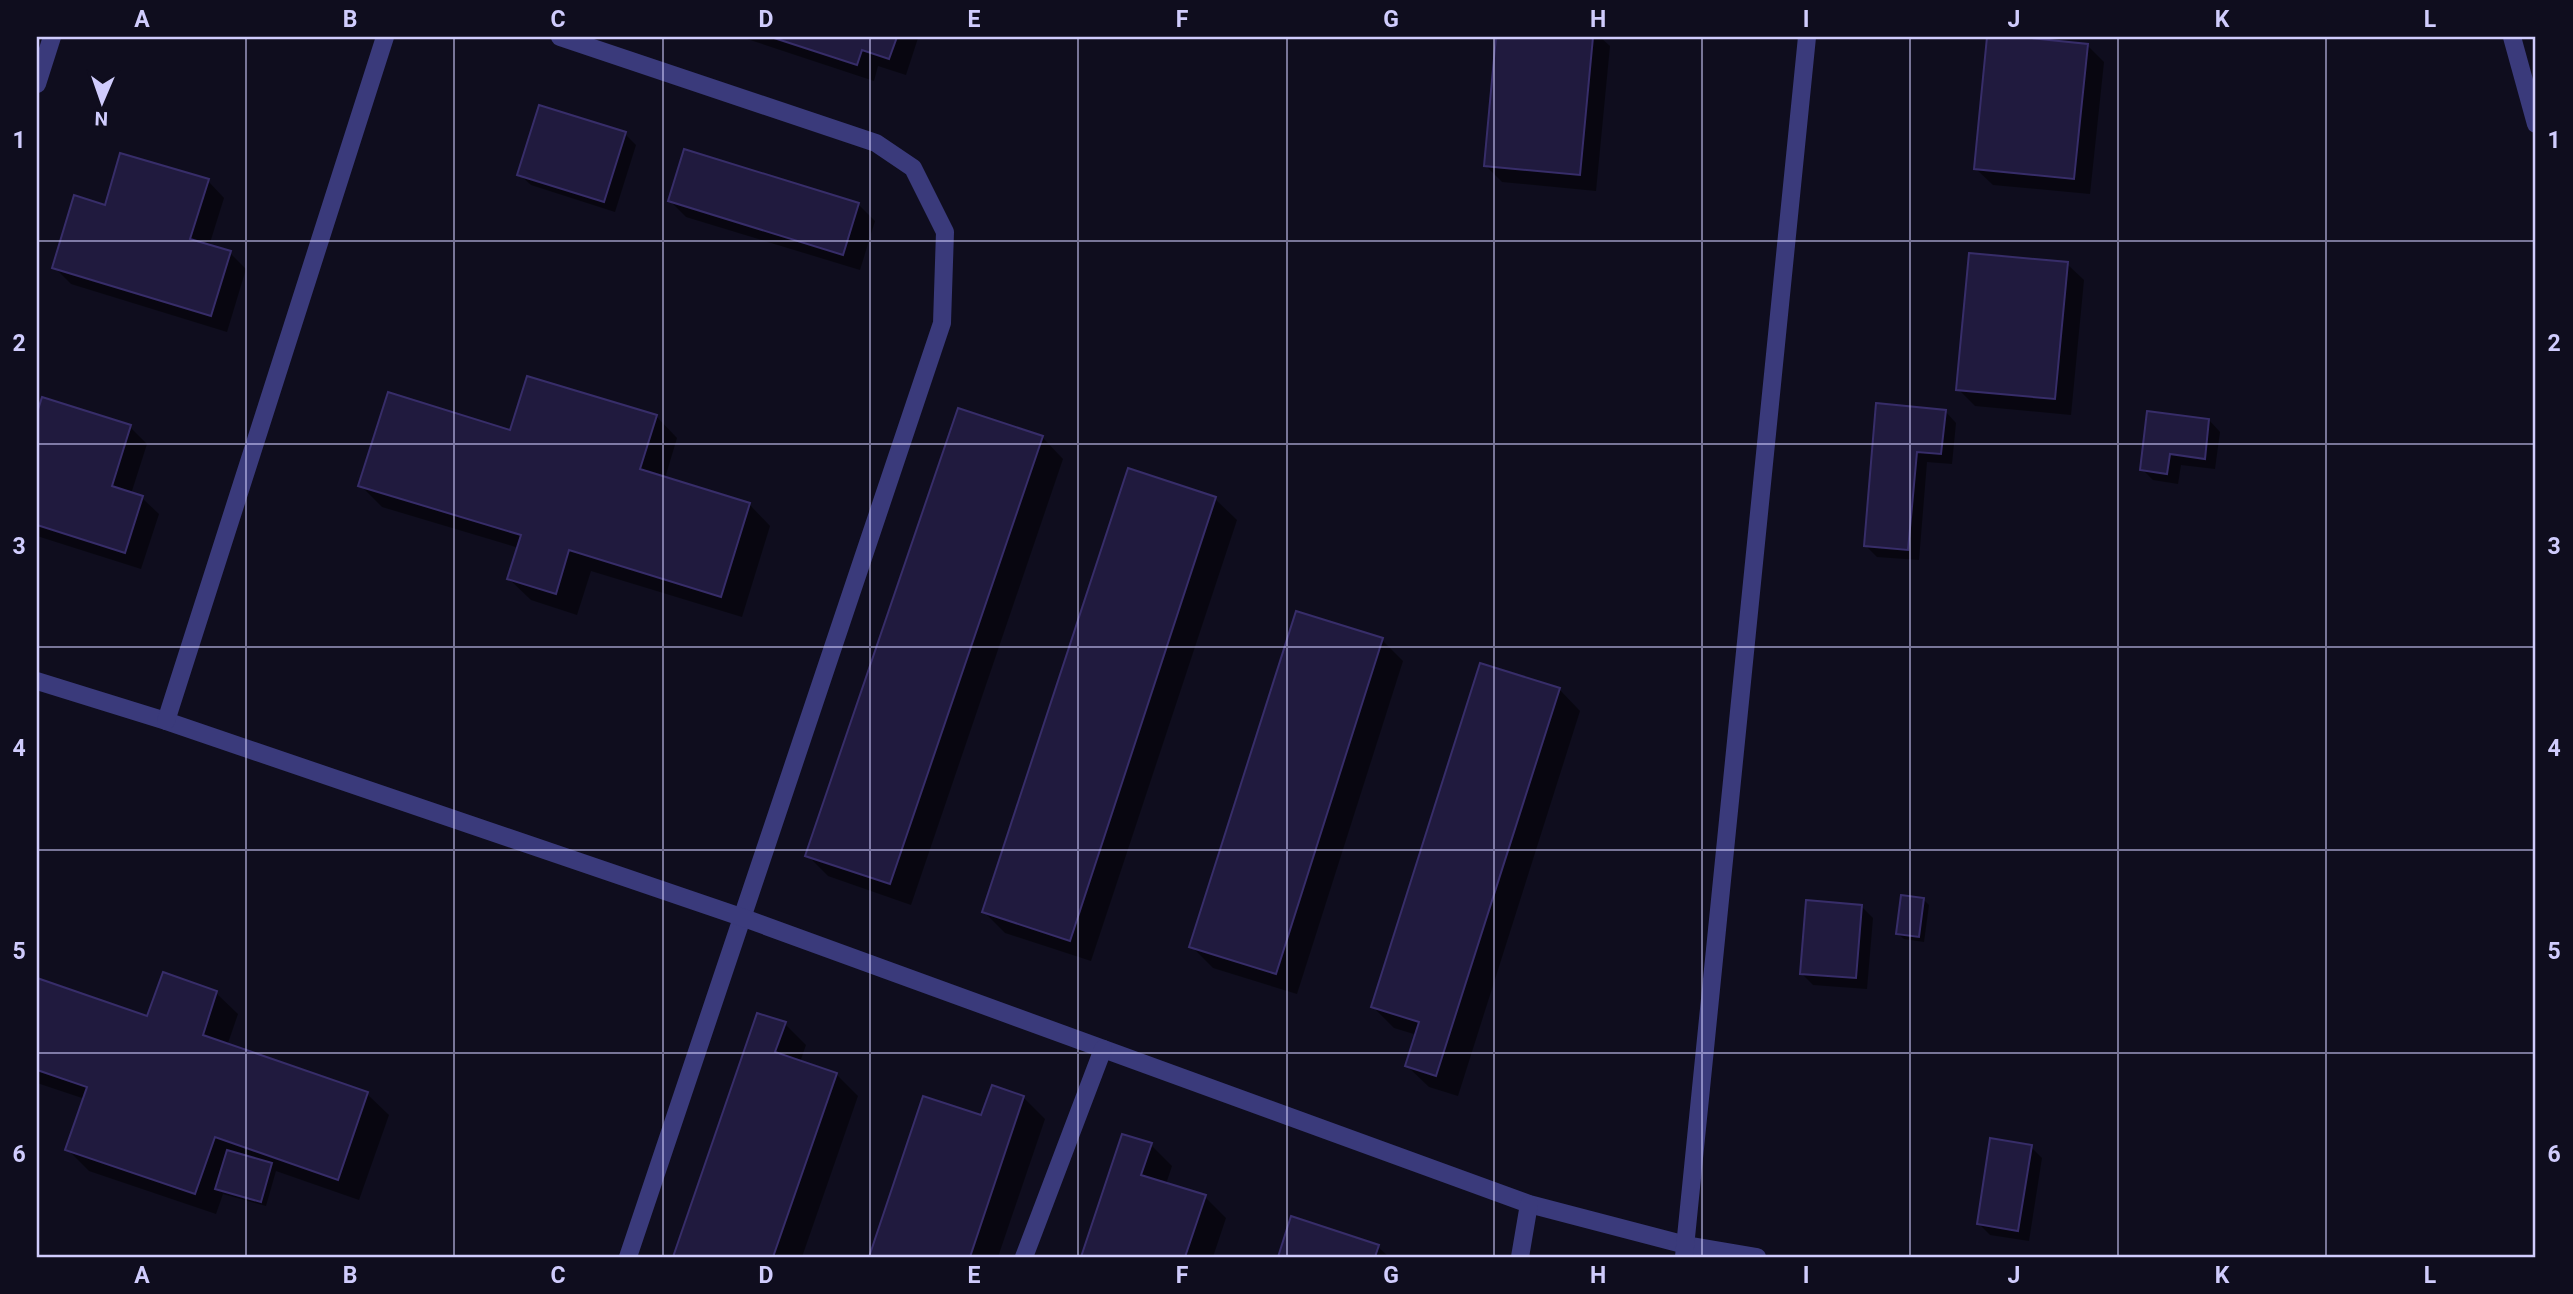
<svg xmlns="http://www.w3.org/2000/svg" width="2573" height="1294" font-family="Roboto,sans-serif">
<rect width="100%" height="100%" fill="#0f0d1e"/>
<g fill="#0007">
<polygon points="741,37 917,37 918,38 906,75 878,66 874,81"/>
<polygon points="1497,37 1600,37 1610,46 1596,191 1502,182 1485,165"/>
<polygon points="1989,37 2087,45 2104,62 2090,194 1993,185 1976,169"/>
<polygon points="625,134 636,145 615,212 531,185 519,174"/>
<polygon points="208,181 224,198 209,246 230,253 246,269 227,332 71,284 54,267"/>
<polygon points="670,201 858,204 875,221 860,270 686,217"/>
<polygon points="2067,264 2084,280 2071,415 1975,406 1958,389"/>
<polygon points="43,399 130,427 147,444 131,494 142,498 159,514 141,569 37,536 37,419"/>
<polygon points="1878,405 1945,411 1956,423 1952,464 1927,462 1919,560 1877,557 1865,545"/>
<polygon points="656,416 677,438 665,478 749,504 770,526 742,617 591,571 577,615 531,600 509,579 519,548 382,507 360,485 512,432"/>
<polygon points="2209,420 2220,432 2215,469 2181,465 2178,484 2153,480 2142,469"/>
<polygon points="1042,437 1063,459 911,905 828,876 807,855"/>
<polygon points="1215,499 1237,520 1091,961 1005,933 984,912"/>
<polygon points="1382,640 1403,661 1297,994 1213,968 1191,946"/>
<polygon points="1559,689 1580,711 1458,1096 1429,1087 1407,1066 1417,1035 1394,1028 1373,1007"/>
<polygon points="1923,899 1929,905 1924,942 1904,939 1898,934"/>
<polygon points="1862,907 1873,918 1867,989 1813,985 1801,973"/>
<polygon points="164,975 216,993 238,1014 227,1046 367,1094 389,1115 359,1200 276,1171 266,1206 223,1194 216,1214 89,1171 67,1149 85,1099 37,1083 37,980 148,1018"/>
<polygon points="758,1015 785,1024 806,1045 800,1062 836,1074 858,1096 802,1257 675,1257"/>
<polygon points="1023,1097 1045,1119 998,1257 871,1257 924,1098 983,1117"/>
<polygon points="1124,1136 1151,1145 1172,1166 1166,1184 1205,1197 1226,1218 1213,1257 1083,1257"/>
<polygon points="2031,1147 2042,1158 2029,1241 1990,1235 1979,1224"/>
<polygon points="1292,1218 1378,1247 1389,1257 1279,1257"/>
</g>
<g fill="#201a3e" stroke="#372d69" stroke-width="2">
<polygon points="771,37 897,37 889,59 862,50 857,65"/>
<polygon points="1496,37 1593,37 1580,175 1484,166"/>
<polygon points="1987,37 2021,37 2088,44 2074,179 1974,169"/>
<polygon points="539,105 626,132 604,202 517,175"/>
<polygon points="684,149 859,203 843,255 668,201"/>
<polygon points="120,153 209,179 190,239 231,251 211,316 52,268 74,195 105,205"/>
<polygon points="1969,253 2068,262 2055,399 1956,390"/>
<polygon points="527,376 657,415 640,469 750,503 721,597 569,550 556,594 507,579 521,535 358,486 388,392 510,430"/>
<polygon points="42,397 131,425 112,486 143,496 125,553 37,525 37,413"/>
<polygon points="1876,403 1946,410 1941,454 1917,452 1908,550 1864,546"/>
<polygon points="958,408 1043,436 890,884 805,856"/>
<polygon points="2147,411 2209,419 2205,459 2170,454 2167,474 2140,470"/>
<polygon points="1128,468 1216,497 1070,941 982,912"/>
<polygon points="1296,611 1383,638 1276,974 1189,947"/>
<polygon points="1480,663 1560,688 1436,1076 1405,1066 1419,1022 1371,1007"/>
<polygon points="1901,895 1924,898 1919,937 1896,934"/>
<polygon points="1806,900 1862,905 1856,978 1800,974"/>
<polygon points="163,972 217,991 203,1035 368,1092 338,1180 215,1137 195,1194 65,1150 87,1087 37,1070 37,978 147,1016"/>
<polygon points="757,1013 786,1022 775,1052 837,1073 773,1257 673,1257"/>
<polygon points="992,1085 1024,1096 970,1257 869,1257 923,1096 981,1115"/>
<polygon points="1122,1134 1152,1143 1141,1175 1206,1195 1185,1257 1081,1257"/>
<polygon points="1990,1138 2032,1145 2018,1231 1977,1224"/>
<polygon points="227,1150 272,1163 261,1202 215,1189"/>
<polygon points="1291,1216 1379,1245 1375,1257 1278,1257"/>
</g>
<g fill="none" stroke-linecap="round" stroke-linejoin="round">
<g stroke="#3a3a7b" stroke-width="18">
<polyline points="560,37 876,143 913,168 945,232 942,323 628,1257"/>
<polyline points="2512,37 2536,124"/>
<polyline points="37,84 52,37"/>
<polyline points="37,681 166,721 744,918 1529,1204 1686,1245 1757,1257"/>
<polyline points="166,721 385,37"/>
<polyline points="1024,1257 1103,1049"/>
<polyline points="1520,1257 1529,1204"/>
<polyline points="1684,1257 1807,37"/>
</g>
</g>
<path fill="none" stroke="#d0ccfd" stroke-width="2" stroke-opacity="0.55" d="M246 37V1257M454 37V1257M663 37V1257M870 37V1257M1078 37V1257M1287 37V1257M1494 37V1257M1702 37V1257M1910 37V1257M2118 37V1257M2326 37V1257M37 241H2536M37 444H2536M37 647H2536M37 850H2536M37 1053H2536"/>
<rect width="2573" height="1294" fill="none" stroke="#0f0d1e" stroke-width="77"/>
<g transform="translate(102 102) rotate(182)" stroke="#0f0d1e" stroke-width="5" paint-order="stroke">
<path d="M0-5L12 26L0 18L-12 26Z" fill="#d0ccfd"/>
<text y="-10" font-size="19" font-weight="bold" text-anchor="middle" fill="#d0ccfd">N</text>
</g>
<rect x="38" y="38" width="2496" height="1218" fill="none" stroke="#d0ccfd" stroke-width="2.5"/>
<g font-size="23" text-anchor="middle" font-weight="bold" fill="#d0ccfd">
<text x="142" y="27">A</text>
<text x="350" y="27">B</text>
<text x="558" y="27">C</text>
<text x="766" y="27">D</text>
<text x="974" y="27">E</text>
<text x="1182" y="27">F</text>
<text x="1391" y="27">G</text>
<text x="1598" y="27">H</text>
<text x="1806" y="27">I</text>
<text x="2014" y="27">J</text>
<text x="2222" y="27">K</text>
<text x="2430" y="27">L</text>
<text x="19" y="148">1</text>
<text x="2554" y="148">1</text>
<text x="19" y="351">2</text>
<text x="2554" y="351">2</text>
<text x="19" y="554">3</text>
<text x="2554" y="554">3</text>
<text x="19" y="756">4</text>
<text x="2554" y="756">4</text>
<text x="19" y="959">5</text>
<text x="2554" y="959">5</text>
<text x="19" y="1162">6</text>
<text x="2554" y="1162">6</text>
<text x="142" y="1283">A</text>
<text x="350" y="1283">B</text>
<text x="558" y="1283">C</text>
<text x="766" y="1283">D</text>
<text x="974" y="1283">E</text>
<text x="1182" y="1283">F</text>
<text x="1391" y="1283">G</text>
<text x="1598" y="1283">H</text>
<text x="1806" y="1283">I</text>
<text x="2014" y="1283">J</text>
<text x="2222" y="1283">K</text>
<text x="2430" y="1283">L</text>
</g>
</svg>
